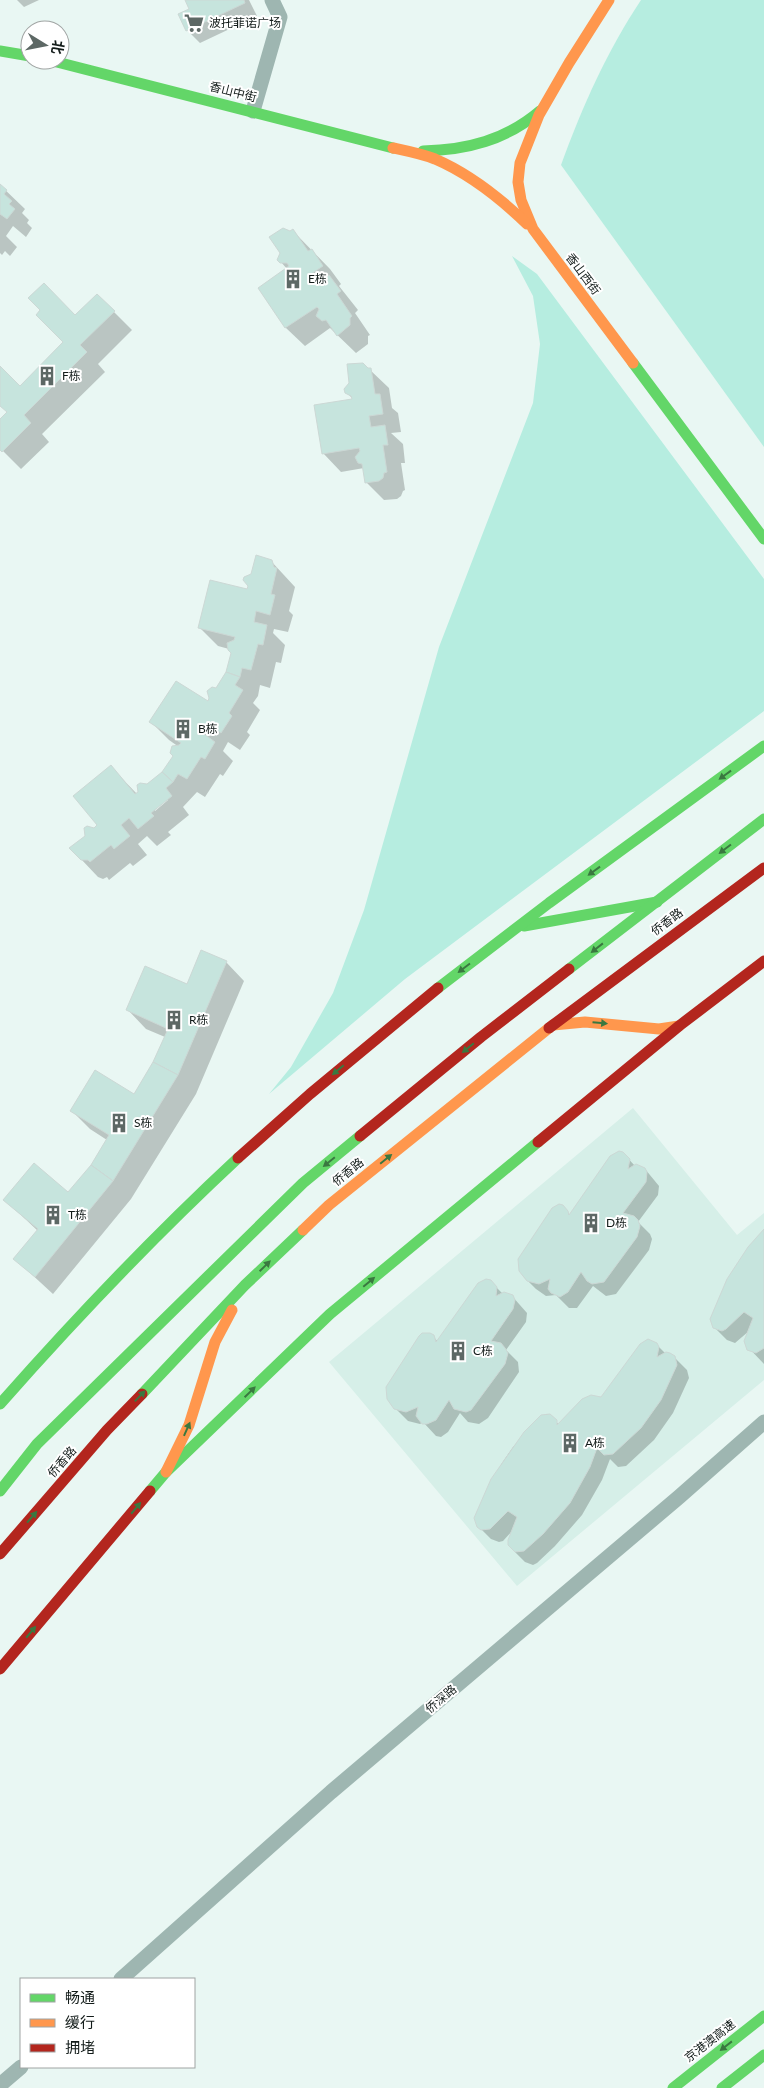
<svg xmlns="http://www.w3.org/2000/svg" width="764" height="2088" font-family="Lato,'Noto Sans SC',sans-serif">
<rect width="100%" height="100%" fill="#e9f7f3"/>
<polygon fill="#d6efe8" points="633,1108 737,1235 764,1213 764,1380 517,1586 329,1362"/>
<g fill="#b6ede0">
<path d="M641 0H764V447L561 165C583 105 606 53 641 0Z"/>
<polygon points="512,256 537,274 764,579 764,711 405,979 269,1094 291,1067 333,993 364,910 439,647 533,403 540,344 533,296"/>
</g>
<g fill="#0003" fill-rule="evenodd">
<polygon points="17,0 39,0 24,7"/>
<polygon points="186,0 249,0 257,16 200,43 188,31 180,14 190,9"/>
<polygon points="0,185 25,209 22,213 29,220 27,223 32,228 26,237 13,226 6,236 17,247 10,256 5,251 2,255 0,253"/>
<polygon points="293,231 330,269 341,284 339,286 358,310 355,313 370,335 368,336 368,344 356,353 330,328 305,346 286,328 259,288 287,269 281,262 290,233"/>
<polygon points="97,295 132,330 98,364 105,372 42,434 49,442 21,469 0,448 0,421 9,412 0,404 0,368 20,387 65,342 76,317"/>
<polygon points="369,369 389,388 392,408 398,413 401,432 391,433 403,444 405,463 401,463 405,490 403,491 401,496 397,499 384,500 366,482 364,468 341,472 323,453 354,400 346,392"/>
<path d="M271 561 295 587 289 611 293 615 288 632 274 629 273 633 285 645 281 663 276 662 270 688 260 685 258 696 253 703 260 710 247 732 250 735 240 750 228 742 223 751 233 761 223 776 220 774 205 797 197 792 183 807 189 815 168 832 171 835 157 846 147 836 138 844 147 855 133 866 130 863 109 880 107 877 103 879 98 877 80 858 95 829 98 826 111 767 137 794 163 773 179 747 169 740 151 722 208 703 227 672 232 653 229 649 218 646 200 628 248 591 252 575ZM166 798 168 800 155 811V808Z"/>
<polygon points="226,962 244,981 196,1094 131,1199 53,1294 15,1259 38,1231 5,1200 69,1194 92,1166 107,1140 90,1129 72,1111 134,1096 154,1063 165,1037 146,1029 128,1010 187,986"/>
<polygon points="623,1153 635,1166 645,1169 659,1186 658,1195 638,1222 650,1234 652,1239 649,1250 616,1294 606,1296 593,1286 577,1308 569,1308 556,1295 546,1296 536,1289 523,1276 562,1206 570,1215"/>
<polygon points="764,1231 764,1364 746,1345 749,1331 735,1343 727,1340 714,1327"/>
<polygon points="490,1281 503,1294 512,1296 527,1313 526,1322 506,1350 518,1362 519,1372 488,1418 479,1424 468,1422 460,1413 448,1432 441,1437 436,1436 423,1422 420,1424 408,1421 391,1404 433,1336 438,1342"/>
<polygon points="656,1344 665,1353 674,1357 687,1370 689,1378 673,1413 654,1440 626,1466 618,1467 610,1459 602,1480 582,1515 555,1546 537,1563 533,1565 525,1562 512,1549 513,1530 503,1541 499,1542 491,1539 478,1526 484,1496 502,1463 513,1447 538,1419 546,1414 550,1415 559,1425 602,1398"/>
</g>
<g fill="#c6e4dd" stroke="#ccd8d5">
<polygon points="185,0 244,0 245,3 186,31 178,14 189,9"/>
<polygon points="0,184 7,190 4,194 12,201 9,204 15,209 7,219 0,214"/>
<polygon points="283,228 290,231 293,229 308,251 312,249 323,266 311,274 318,283 329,275 341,291 337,294 352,316 350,318 350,325 337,336 326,320 322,321 316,316 319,309 317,307 285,328 258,288 289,266 287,263 280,263 277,260 280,253 269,237"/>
<polygon points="44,283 75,315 97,294 115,311 80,345 87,352 24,415 31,423 2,452 0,450 0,419 7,412 0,406 0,366 20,386 63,342 36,315 40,310 28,298"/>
<polygon points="363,363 368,368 371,368 375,394 380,394 383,414 369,416 371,427 385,425 388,445 383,445 387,472 384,473 383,478 379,481 365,483 362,464 358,463 355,457 360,451 359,448 322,454 314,405 352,399 351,396 345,393 344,389 349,383 347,364"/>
<polygon points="256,555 272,560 274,567 277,568 271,594 275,595 270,615 256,611 254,622 267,625 263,645 258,644 251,670 242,668 240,677 226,672 231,653 228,650 227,643 234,640 235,637 198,628 210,580 247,589 248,586 243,580 244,577 251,574"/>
<polygon points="226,672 240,677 235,685 243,690 229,713 232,716 221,733 210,725 204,734 215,742 205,759 201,757 187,779 178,774 173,782 162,772 173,756 170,753 172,746 179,745 181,743 149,722 176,681 208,701 209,698 207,691 212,687 216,688"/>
<polygon points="111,765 135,794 138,792 137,785 140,783 147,784 162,772 173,782 166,788 172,796 151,813 154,816 138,829 129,818 121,825 130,836 114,849 111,845 90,862 88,860 81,860 69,848 85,836 84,828 87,826 94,828 97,825 73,796"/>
<polygon points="201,950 227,961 178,1075 153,1062 168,1029 126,1010 145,966 187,984"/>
<polygon points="153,1062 178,1075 113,1181 91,1165 109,1135 70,1111 95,1070 134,1094"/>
<polygon points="619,1151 623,1152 630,1159 628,1169 636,1164 645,1168 647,1172 646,1182 623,1213 634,1216 638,1220 640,1226 637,1237 604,1282 592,1284 587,1281 581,1272 568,1292 560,1297 551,1293 548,1289 550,1279 539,1284 527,1281 519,1271 518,1259 552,1208 559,1204 563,1205 568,1211 569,1215 610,1156"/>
<polygon points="34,1163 68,1192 91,1165 113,1181 35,1277 13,1259 38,1229 3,1200"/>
<polygon points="764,1229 764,1348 756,1353 747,1350 744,1341 753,1318 744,1312 726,1329 722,1331 713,1328 710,1319 727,1279 748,1247"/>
<polygon points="486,1279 491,1280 497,1287 496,1296 504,1292 513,1295 515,1300 513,1309 491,1341 501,1343 505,1348 508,1353 505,1364 471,1410 466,1412 454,1409 449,1400 436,1420 427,1424 422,1424 416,1416 418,1407 406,1412 394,1409 387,1399 386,1387 419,1336 422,1333 430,1333 434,1335 436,1342 478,1283"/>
<polygon points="648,1339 657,1343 659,1347 657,1357 666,1352 670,1353 675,1356 677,1365 661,1400 641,1428 613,1454 604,1455 597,1448 590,1467 570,1503 543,1534 524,1551 515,1552 508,1545 508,1540 517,1517 508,1511 490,1529 481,1530 477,1527 474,1518 491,1479 524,1432 541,1415 550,1414 557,1420 557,1425 582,1399 591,1395 601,1397 640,1344"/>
</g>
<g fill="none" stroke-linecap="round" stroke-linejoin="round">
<g stroke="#9eb6b1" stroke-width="15">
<polyline points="253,111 280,17 272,0"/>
<polyline points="121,1979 331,1792 679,1497 764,1422"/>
<polyline points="0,2085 21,2067"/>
</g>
<g stroke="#63d668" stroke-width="11">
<polyline points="0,51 30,56"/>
<polyline points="49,60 393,148"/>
<path d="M423 151C467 150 506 140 540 111"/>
<polyline points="633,363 764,539"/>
<polyline points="524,926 657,902"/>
<polyline points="569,969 764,819"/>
<polyline points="438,988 549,903 764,746"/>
<polyline points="142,1394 245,1285 303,1230"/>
<path d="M0 1404C76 1318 154 1236 238 1158"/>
<polyline points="0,1491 37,1444 303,1183 360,1136"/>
<polyline points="150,1491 166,1472 330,1314 538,1142"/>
<polyline points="673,2088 764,2016"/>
<polyline points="722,2088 764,2055"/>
</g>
<g stroke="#ff974d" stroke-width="11">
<polyline points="609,0 569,63 539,115 520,163 518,182 521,200 533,229 633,363"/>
<path d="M393 148C407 151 422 154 435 159 470 174 500 198 527 224"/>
<polyline points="553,1025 585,1022 659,1029 679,1026"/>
<polyline points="303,1230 329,1205 549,1028"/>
<polyline points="166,1472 189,1425 215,1342 232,1310"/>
</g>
<g stroke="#b3261e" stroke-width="11">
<polyline points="549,1028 764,868"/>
<polyline points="360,1136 481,1037 569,969"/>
<polyline points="538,1142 679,1026 764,961"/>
<polyline points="238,1158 310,1094 438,988"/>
<polyline points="0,1554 107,1430 142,1394"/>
<polyline points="0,1669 150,1491"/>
</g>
</g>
<defs><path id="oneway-solid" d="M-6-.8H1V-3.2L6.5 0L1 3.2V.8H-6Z" transform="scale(1.25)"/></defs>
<g fill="#3a7840">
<use href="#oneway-solid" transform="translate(725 775) rotate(144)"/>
<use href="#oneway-solid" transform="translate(725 849) rotate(143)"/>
<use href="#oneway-solid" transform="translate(594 871) rotate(144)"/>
<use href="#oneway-solid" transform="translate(597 948) rotate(142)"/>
<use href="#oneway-solid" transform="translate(464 968) rotate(143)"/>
<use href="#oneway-solid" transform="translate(600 1023) rotate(5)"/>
<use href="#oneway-solid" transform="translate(468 1048) rotate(141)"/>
<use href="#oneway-solid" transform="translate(338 1070) rotate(140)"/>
<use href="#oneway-solid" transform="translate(386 1159) rotate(-39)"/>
<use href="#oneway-solid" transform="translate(329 1162) rotate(141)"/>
<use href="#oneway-solid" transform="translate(265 1266) rotate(-44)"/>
<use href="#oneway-solid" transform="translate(369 1282) rotate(-40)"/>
<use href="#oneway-solid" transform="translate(250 1392) rotate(-44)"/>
<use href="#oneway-solid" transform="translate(140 1396) rotate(-46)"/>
<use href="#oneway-solid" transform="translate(187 1429) rotate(-66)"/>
<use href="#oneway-solid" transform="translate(136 1508) rotate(-50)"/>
<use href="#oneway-solid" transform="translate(32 1517) rotate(-49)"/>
<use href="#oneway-solid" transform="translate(31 1632) rotate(-50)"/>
<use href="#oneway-solid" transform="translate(726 2046) rotate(142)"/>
</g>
<defs>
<symbol id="supermarket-bare" viewBox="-9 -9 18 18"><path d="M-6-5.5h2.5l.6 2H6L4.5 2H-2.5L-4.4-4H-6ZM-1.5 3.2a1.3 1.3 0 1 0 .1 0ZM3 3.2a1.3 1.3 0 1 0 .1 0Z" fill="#5d6865" stroke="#fff" stroke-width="2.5" paint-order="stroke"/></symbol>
<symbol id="building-bare" viewBox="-9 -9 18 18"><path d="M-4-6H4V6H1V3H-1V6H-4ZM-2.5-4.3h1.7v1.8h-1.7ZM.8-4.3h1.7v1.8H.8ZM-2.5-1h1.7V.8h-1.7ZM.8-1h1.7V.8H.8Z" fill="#5d6865" stroke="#fff" stroke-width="2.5" paint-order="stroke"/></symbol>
</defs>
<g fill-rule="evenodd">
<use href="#supermarket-bare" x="180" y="9" width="28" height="28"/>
<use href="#building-bare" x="279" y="265" width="28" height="28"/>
<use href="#building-bare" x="33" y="362" width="28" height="28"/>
<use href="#building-bare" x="169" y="715" width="28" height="28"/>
<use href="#building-bare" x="160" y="1006" width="28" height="28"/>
<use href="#building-bare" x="105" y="1109" width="28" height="28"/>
<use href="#building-bare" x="39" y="1201" width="28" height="28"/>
<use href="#building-bare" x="577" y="1209" width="28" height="28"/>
<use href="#building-bare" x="444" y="1337" width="28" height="28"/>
<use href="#building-bare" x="556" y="1429" width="28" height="28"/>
</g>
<g text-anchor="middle" stroke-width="4" stroke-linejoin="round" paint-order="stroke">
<g font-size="12" fill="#121b19" stroke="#fff" text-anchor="start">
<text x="209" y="27">波托菲诺广场</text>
<text x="308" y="283">E栋</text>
<text x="62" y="380">F栋</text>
<text x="198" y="733">B栋</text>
<text x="189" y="1024">R栋</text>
<text x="134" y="1127">S栋</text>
<text x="68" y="1219">T栋</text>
<text x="606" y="1227">D栋</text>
<text x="473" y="1355">C栋</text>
<text x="585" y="1447">A栋</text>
</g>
<g font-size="12" fill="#121b19" stroke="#fff">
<text transform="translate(233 92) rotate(14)" y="4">香山中街</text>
<text transform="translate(583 274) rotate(53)" y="4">香山西街</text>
<text transform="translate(667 922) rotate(-37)" y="4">侨香路</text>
<text transform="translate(348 1172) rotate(-39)" y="4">侨香路</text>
<text transform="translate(62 1462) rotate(-49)" y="4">侨香路</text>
<text transform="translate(441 1699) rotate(-40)" y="4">侨深路</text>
<text transform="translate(710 2041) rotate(-38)" y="4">京港澳高速</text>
</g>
</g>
<rect x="20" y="1978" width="175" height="90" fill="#ffffff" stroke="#a0a4a3"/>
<rect x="30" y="1994" width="25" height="8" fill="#63d668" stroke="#a0a4a3"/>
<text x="65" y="2003" font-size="15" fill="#121b19">畅通</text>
<rect x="30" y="2019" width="25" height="8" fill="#ff974d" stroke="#a0a4a3"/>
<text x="65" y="2028" font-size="15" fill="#121b19">缓行</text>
<rect x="30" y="2044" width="25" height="8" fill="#b3261e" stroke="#a0a4a3"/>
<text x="65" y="2053" font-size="15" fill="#121b19">拥堵</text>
<g transform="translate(45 45) rotate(100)"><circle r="24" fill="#ffffff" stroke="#a0a4a3"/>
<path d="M0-4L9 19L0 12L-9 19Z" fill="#5d6865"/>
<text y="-8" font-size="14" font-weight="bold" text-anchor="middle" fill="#121b19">北</text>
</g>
</svg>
